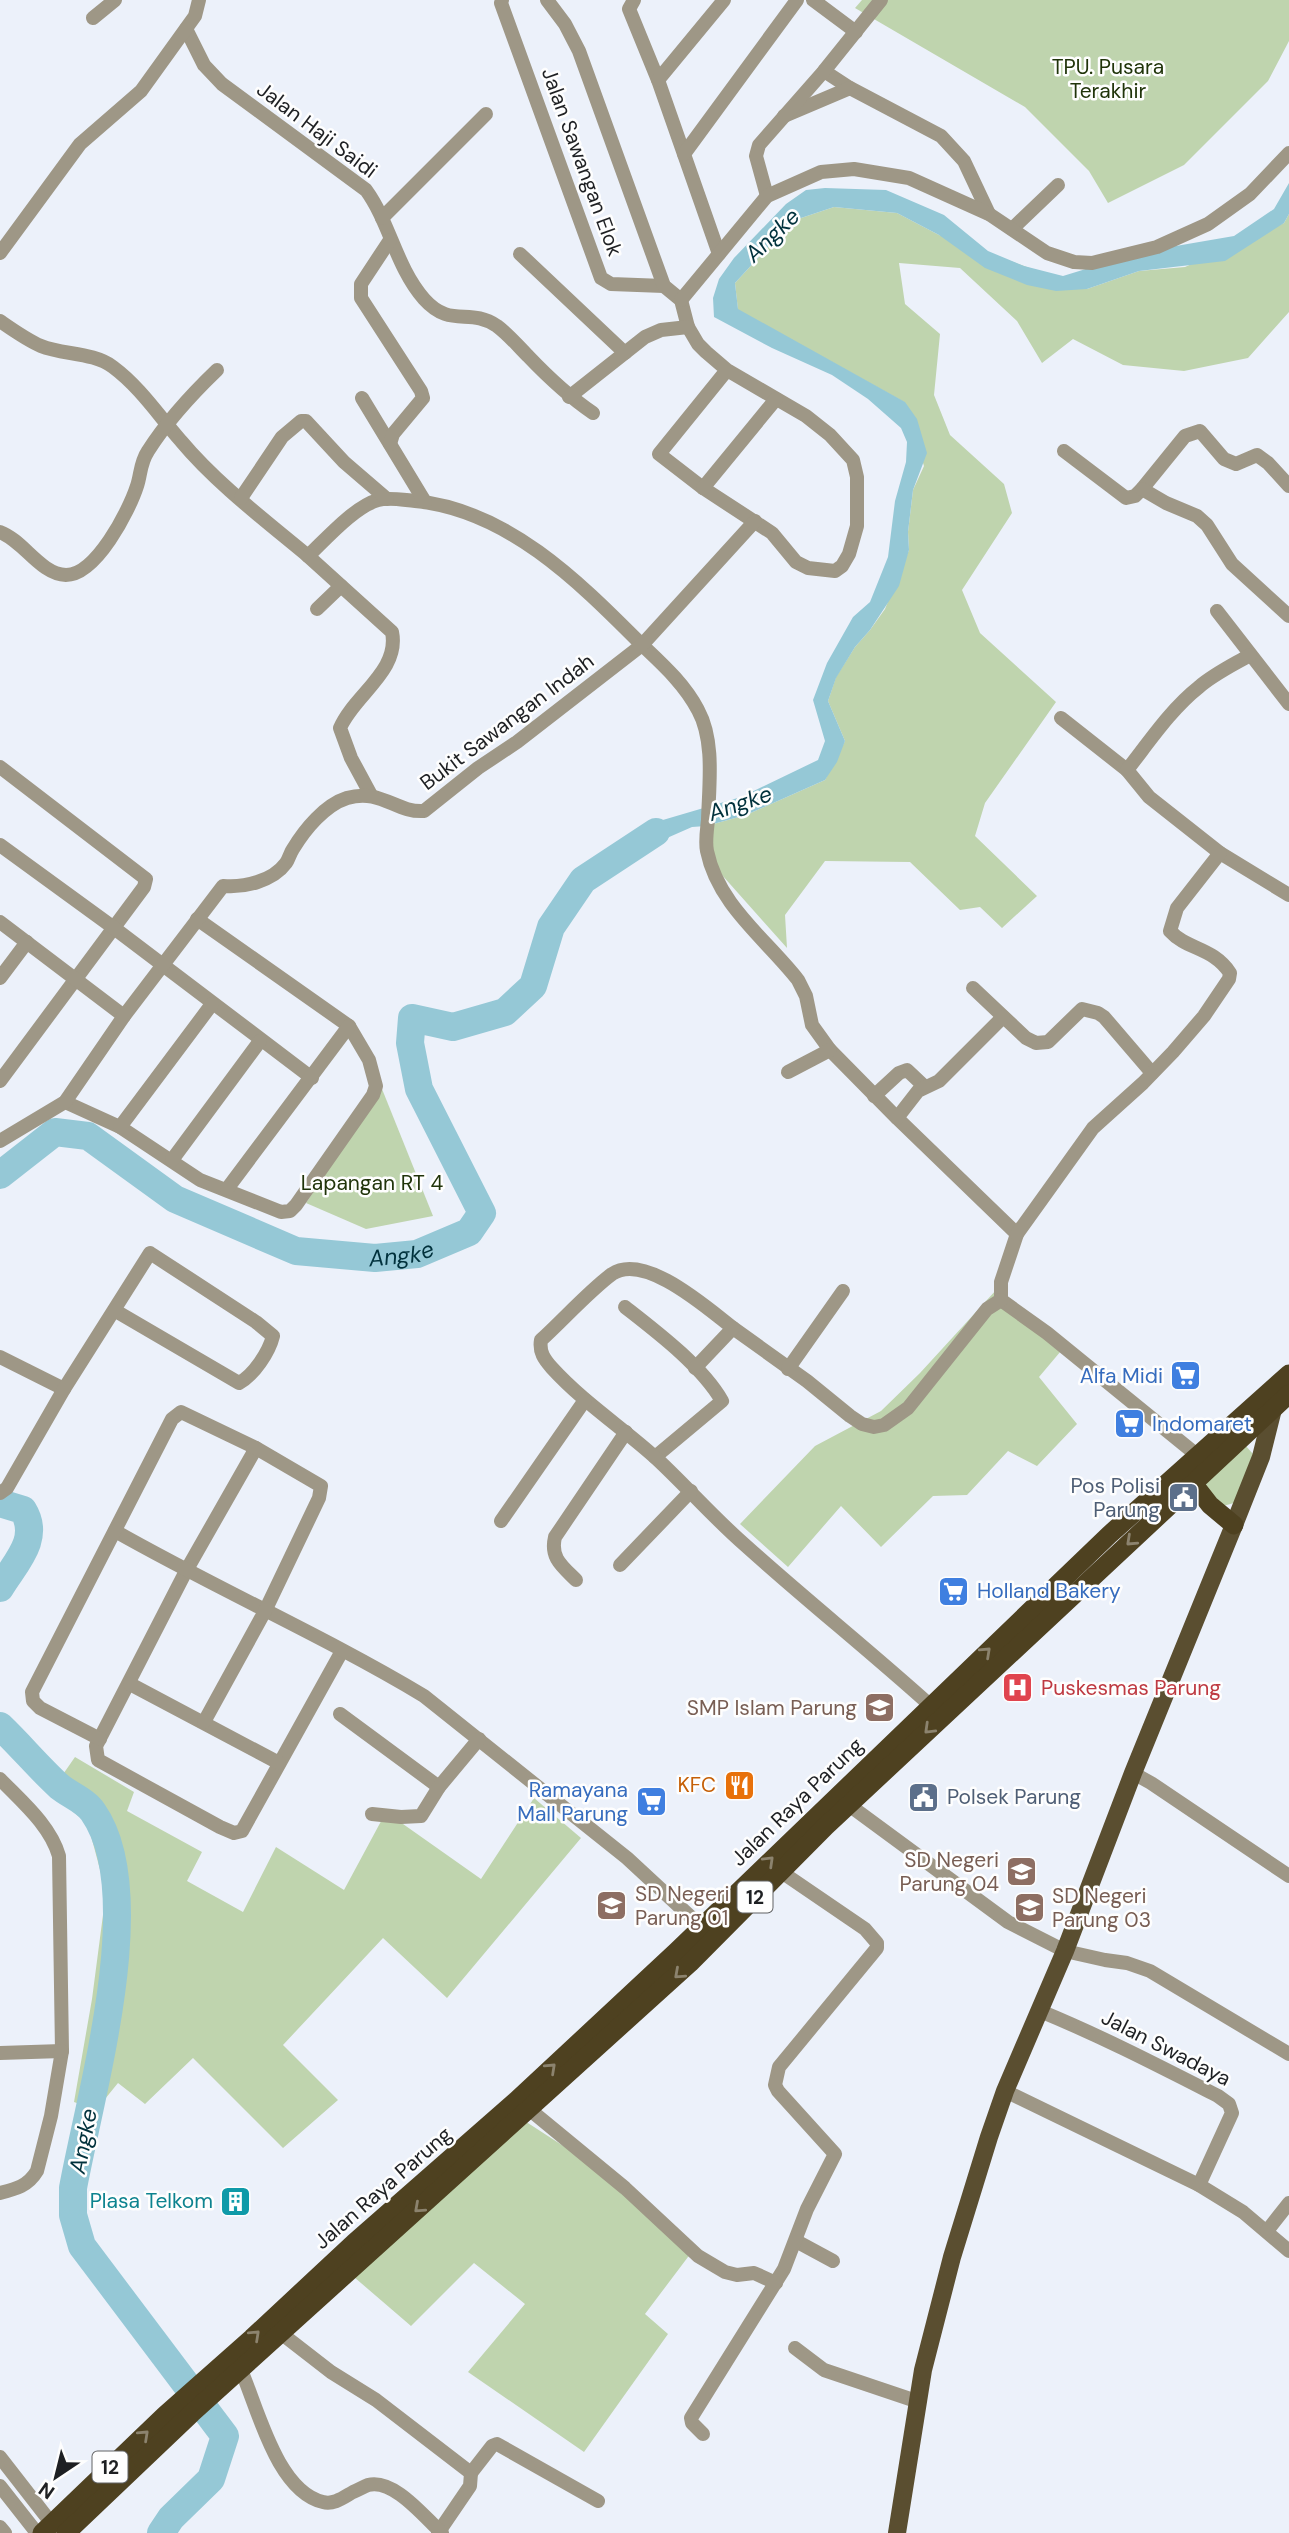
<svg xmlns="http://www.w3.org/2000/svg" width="1289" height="2533" font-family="'DM Sans',sans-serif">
<rect width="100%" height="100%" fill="#ecf1fa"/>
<g fill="#bfd4ae">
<polygon points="862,0 1289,0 1289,41 1268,81 1184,165 1108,203 1089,171 1025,107 855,8"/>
<polygon points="834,207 897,213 939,235 1087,289 1139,271 1185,267 1284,223 1289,214 1289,312 1248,358 1184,371 1123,365 1073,339 1042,363 1017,321 960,268 899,263 905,304 940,334 934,395 950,435 1004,484 1012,513 962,590 980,633 1056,702 985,803 975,836 1037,896 1002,928 980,907 960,910 910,862 825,861 785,915 787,948 714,866 706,826 746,815 825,780 845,741 828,701 836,677 855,647 870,630 885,609 909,550 908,532 913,490 924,466 904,402 738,310 735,283 792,221"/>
<polygon points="382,1089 433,1216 366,1229 306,1203"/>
<polygon points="997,1289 1066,1345 1039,1377 1077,1424 1037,1466 1008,1451 967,1495 933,1496 881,1547 841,1506 788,1567 740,1524 815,1446 881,1411 920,1373"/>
<polygon points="1245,1445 1253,1454 1234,1503 1223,1506 1206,1487 1207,1476"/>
<polygon points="75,1757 134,1792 127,1811 202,1852 187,1881 243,1912 276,1847 344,1890 386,1812 481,1879 534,1798 581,1838 447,1998 383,1938 283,2045 338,2100 283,2148 193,2058 145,2104 118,2083 96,2110 74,2102 92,1999 106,1892 90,1832 82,1819 50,1793"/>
<polygon points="514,2114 588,2162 691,2253 645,2314 668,2334 584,2452 468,2372 525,2304 474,2263 411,2326 347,2271"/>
</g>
<polygon fill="#95c8d6" points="1289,183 1289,214 1284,223 1225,261 1139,271 1087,289 1056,291 1027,285 985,268 939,235 897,213 834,207 792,221 735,283 738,309 905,402 917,419 927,453 913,490 908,532 909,550 899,586 870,630 855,647 836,678 828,701 845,741 837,762 825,780 746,815 706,826 692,827 626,856 622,846 656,822 741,797 818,760 825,741 813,700 827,663 853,617 870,602 888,557 895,501 906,462 907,442 901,428 868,399 832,375 772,348 714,317 713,298 719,279 734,258 786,204 806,190 825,188 886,190 944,215 988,251 1024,266 1063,276 1141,252 1234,236 1274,209"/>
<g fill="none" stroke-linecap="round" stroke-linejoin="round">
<g stroke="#95c8d6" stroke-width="28">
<path id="s1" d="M0 1175 55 1132 88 1136 175 1199 296 1251 375 1258 417 1254 469 1232 482 1213 419 1089 410 1043 412 1018 453 1027 505 1012 533 986 551 927 583 880 656 832"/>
<path d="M0 1503 23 1510C41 1539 15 1563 0 1588"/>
<path d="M0 1726C20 1745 39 1768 60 1787 70 1795 86 1801 93 1812 150 1893 90 2094 73 2188V2215L82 2246 225 2436 211 2479 171 2518 161 2533"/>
</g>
<g stroke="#9e9786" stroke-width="14">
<polyline points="502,0 501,3 601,278 611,284 664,286"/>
<polyline points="547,0 565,24 579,51 664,286 681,300 688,327 698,344 706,352 727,370 806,416 830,435 853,460 857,477 857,526 849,554 842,566 835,571 808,568 796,562 772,533 703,488 659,454 727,370"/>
<polyline points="634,0 629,9 658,80 719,254"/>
<polyline points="813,0 856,32"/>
<polyline points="93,18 115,0"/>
<path d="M186 29 204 65 222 84 366 190C390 223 396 267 424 299 451 329 469 307 497 326 508 334 518 346 528 356 548 377 568 396 593 413"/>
<polyline points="824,71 850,88"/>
<polyline points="658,80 724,0"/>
<polyline points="784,116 850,88 941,136 964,161 989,214"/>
<polyline points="684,154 797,0"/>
<polyline points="767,196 756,156 759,145 824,71 881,0"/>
<polyline points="382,218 486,114"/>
<polyline points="1012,229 1058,185"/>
<polyline points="0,253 80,144 141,91 195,16 199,0"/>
<polyline points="520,254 625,353"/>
<polyline points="681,300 767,196 821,172 854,169 909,178 989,214 1047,253 1074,262 1092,263 1157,247 1208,224 1250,194 1289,153"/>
<path d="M0 321C13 330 27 340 41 346 63 355 93 352 113 367 140 387 159 416 181 441 216 483 266 521 308 556 326 539 354 507 378 500 389 497 403 500 415 501 507 510 577 580 639 642 661 663 684 683 698 710 715 741 709 785 708 820 707 830 705 842 707 851 718 905 766 939 798 980L806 996 812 1025 830 1050 897 1118 1017 1234 1001 1282V1300L1047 1333 1203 1460"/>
<polyline points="569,397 645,337 661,330 688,327"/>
<polyline points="362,398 425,502"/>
<polyline points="390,444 393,434 423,398 421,391 361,298 361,284 390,240"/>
<polyline points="1064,451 1126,498 1135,496 1142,489 1185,436 1200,431 1224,459 1236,464 1257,455 1268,463 1289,486"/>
<polyline points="703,488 776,399"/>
<polyline points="1142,489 1166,503 1197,516 1207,525 1232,564 1289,616"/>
<polyline points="241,498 282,437 301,421 306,421 344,462 387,499"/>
<path d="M0 532C24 541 40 574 66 575 96 575 129 511 137 486 141 474 140 463 148 451 167 421 191 395 217 370"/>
<path d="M308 556 392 632C400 671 354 695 340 728L351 758 371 795"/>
<polyline points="317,609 341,586"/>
<polyline points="1217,611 1289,704"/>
<polyline points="1061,718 1127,770"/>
<polyline points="0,767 146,879 144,887 0,1081"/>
<polyline points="0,845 114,928 312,1078"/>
<polyline points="1220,853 1289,895"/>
<polyline points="0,922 124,1016"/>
<polyline points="0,978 27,942"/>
<polyline points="973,988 1026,1038 1036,1043 1048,1042 1082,1009 1098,1013 1104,1017 1152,1073"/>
<polyline points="788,1072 830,1050"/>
<polyline points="874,1096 899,1073 907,1070 925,1087"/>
<polyline points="65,1102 120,1127 200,1180 281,1212 290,1211 296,1205 373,1095 376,1086 369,1060 349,1026 197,919"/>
<polyline points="897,1118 918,1091 939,1081 1003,1017"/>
<polyline points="120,1127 212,1004"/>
<path d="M0 1141 65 1102 124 1016 223 886C244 888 273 881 286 863 289 859 290 853 293 849 305 829 325 805 347 798 381 788 396 813 424 811L478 768 517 742 642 645 755 521"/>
<polyline points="172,1160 260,1041"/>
<polyline points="227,1189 349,1026"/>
<path d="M1017 1234 1093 1128 1143 1083 1173 1052 1204 1016 1229 979 1230 973C1213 947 1187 950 1170 931L1177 908 1220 853 1149 797 1127 770C1149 742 1171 709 1199 687 1214 674 1233 665 1250 655"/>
<path d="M625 1307C657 1332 702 1366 722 1401L655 1457"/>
<polyline points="733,1328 807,1381 850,1416 862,1424 874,1427 884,1425 908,1408 987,1309 1001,1300"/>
<polyline points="0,1357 64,1389"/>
<path d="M695 1368 733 1328C708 1309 645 1252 612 1274 590 1290 562 1321 541 1340 539 1352 544 1359 552 1368 584 1403 623 1428 657 1459 687 1487 714 1518 745 1545 806 1600 870 1651 931 1706"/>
<polyline points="788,1369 843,1291"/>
<polyline points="256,1448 186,1571 96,1746 98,1760 220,1827 234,1833 242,1831 342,1651"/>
<path d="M0 1493 7 1488 64 1389 150 1253 256 1322 273 1336C269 1352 254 1375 239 1383L114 1310"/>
<polyline points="501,1521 585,1400"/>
<path d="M115 1531C217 1589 324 1636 424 1696L627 1858 708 1933"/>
<polyline points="620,1565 691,1491"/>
<path d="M576 1580C562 1566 550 1558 555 1537L626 1432"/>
<polyline points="130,1684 279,1763"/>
<polyline points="340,1714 439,1787"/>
<polyline points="100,1739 40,1708 33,1701 32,1692 172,1419 181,1412 256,1448 321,1486 319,1498 265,1611 204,1722"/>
<polyline points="1133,1773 1151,1783 1289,1876"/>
<path d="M0 1779C22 1802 50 1825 59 1856L62 2051 51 2116 37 2171C28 2186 16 2189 0 2193"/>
<polyline points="849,1805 1008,1922 1065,1951 1105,1960 1127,1963 1150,1971 1289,2054"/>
<polyline points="372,1814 401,1817 421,1816 439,1787 479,1739"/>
<path d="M1040 2011C1101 2036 1159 2066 1218 2096L1229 2104 1232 2113 1199 2185"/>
<polyline points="0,2053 62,2051"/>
<polyline points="1005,2091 1199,2185 1243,2212 1289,2251"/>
<polyline points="529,2109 625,2188 698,2256 725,2272 737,2275 754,2273 776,2283"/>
<polyline points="1267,2231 1289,2203"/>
<polyline points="796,2241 833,2261"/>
<polyline points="282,2334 331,2372 376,2400 471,2473 470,2486 438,2533"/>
<polyline points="795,2348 824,2370 919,2402"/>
<path d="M241 2370C258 2409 277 2491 323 2502 334 2505 344 2497 353 2492 358 2490 363 2487 368 2485 394 2478 425 2518 442 2533"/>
<polyline points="703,2434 692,2423 691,2418 784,2269 807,2209 835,2154 778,2091 775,2085 779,2067 877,1948 877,1943 865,1929 780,1871"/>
<polyline points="0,2457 56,2529"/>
<polyline points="471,2473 492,2446 497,2444 598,2501"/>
<polyline points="0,2486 37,2533"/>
<polyline points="0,2527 5,2533"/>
</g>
<polyline stroke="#5a4e30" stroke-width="18" points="897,2533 923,2370 952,2257 989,2137 1005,2091 1065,1951 1133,1773 1234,1525 1261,1457 1274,1405"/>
<g stroke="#4e4120" stroke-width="19">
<polyline points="1185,1473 1210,1505 1234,1525"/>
<polyline points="42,2533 165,2415 252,2338 354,2243 516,2101 677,1951 1109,1535 1289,1374"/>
<polyline points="66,2533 192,2413 690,1963 826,1826 1289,1394"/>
</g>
</g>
<defs><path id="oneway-chevron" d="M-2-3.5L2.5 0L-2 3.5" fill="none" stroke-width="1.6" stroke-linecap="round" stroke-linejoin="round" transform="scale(1.75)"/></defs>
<g stroke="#8c836e">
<use href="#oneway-chevron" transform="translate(1131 1541) rotate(137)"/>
<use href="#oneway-chevron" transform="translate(986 1652) rotate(-43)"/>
<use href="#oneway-chevron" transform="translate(929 1729) rotate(136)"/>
<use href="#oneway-chevron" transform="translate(769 1861) rotate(-44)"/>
<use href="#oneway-chevron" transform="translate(679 1974) rotate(138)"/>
<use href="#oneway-chevron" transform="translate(551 2068) rotate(-43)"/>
<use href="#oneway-chevron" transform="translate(419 2208) rotate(138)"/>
<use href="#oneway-chevron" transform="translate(255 2335) rotate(-43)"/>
<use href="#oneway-chevron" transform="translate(144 2435) rotate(-43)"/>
</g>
<defs>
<symbol id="supermarket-square" viewBox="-11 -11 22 22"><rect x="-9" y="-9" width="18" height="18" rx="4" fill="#3f7fe0" stroke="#fefefe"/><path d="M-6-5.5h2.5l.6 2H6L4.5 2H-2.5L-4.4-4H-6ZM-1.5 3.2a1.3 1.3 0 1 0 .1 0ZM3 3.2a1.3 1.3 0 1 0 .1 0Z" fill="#fff"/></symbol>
<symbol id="civic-square" viewBox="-11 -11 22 22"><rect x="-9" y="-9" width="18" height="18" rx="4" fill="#5c6f8a" stroke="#fefefe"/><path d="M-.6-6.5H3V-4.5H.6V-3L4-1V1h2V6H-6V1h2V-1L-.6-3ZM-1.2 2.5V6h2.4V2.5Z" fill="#fff"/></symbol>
<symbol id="hospital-square" viewBox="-11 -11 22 22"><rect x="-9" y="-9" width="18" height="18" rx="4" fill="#e0444e" stroke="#fefefe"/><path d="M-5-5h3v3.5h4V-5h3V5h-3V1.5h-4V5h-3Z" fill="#fff"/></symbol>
<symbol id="school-square" viewBox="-11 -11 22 22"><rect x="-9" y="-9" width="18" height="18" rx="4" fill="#8d6e63" stroke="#fefefe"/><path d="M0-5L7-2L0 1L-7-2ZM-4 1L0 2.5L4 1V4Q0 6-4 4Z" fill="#fff"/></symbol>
<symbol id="restaurant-square" viewBox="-11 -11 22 22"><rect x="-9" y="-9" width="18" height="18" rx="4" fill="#e8710a" stroke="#fefefe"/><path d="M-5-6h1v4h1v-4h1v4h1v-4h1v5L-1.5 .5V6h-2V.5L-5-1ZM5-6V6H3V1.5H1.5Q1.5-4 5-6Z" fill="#fff"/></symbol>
<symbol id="building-square" viewBox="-11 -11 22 22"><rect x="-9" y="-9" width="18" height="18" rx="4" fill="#0f9aa8" stroke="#fefefe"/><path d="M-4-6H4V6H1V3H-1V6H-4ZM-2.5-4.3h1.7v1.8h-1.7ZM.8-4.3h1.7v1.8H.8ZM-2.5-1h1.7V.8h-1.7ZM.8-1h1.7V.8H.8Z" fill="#fff"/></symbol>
</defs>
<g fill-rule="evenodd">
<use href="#supermarket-square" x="1168" y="1358" width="35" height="35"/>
<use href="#supermarket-square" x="1112" y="1406" width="35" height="35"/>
<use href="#civic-square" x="1166" y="1480" width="35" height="35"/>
<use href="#supermarket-square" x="936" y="1574" width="35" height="35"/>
<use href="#hospital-square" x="1000" y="1670" width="35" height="35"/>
<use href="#school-square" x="862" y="1690" width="35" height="35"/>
<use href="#restaurant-square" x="722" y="1768" width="35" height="35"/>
<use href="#civic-square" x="906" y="1780" width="35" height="35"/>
<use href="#supermarket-square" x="634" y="1784" width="35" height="35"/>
<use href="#school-square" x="1004" y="1854" width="35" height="35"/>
<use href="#school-square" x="594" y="1888" width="35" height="35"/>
<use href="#school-square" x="1012" y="1890" width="35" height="35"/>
<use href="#building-square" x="218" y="2184" width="35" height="35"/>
</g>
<g text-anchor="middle" stroke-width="5" stroke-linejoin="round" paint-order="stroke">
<g fill="#fefefe" stroke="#616365" stroke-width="2">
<rect x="737.5" y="1881.5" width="35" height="31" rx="5"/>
<rect x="92.5" y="2451.5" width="35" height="31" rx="5"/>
</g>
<g font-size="19" font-weight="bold" fill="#1e2023">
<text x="755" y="1904">12</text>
<text x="110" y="2474">12</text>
</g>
<g font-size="21" fill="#20340a" stroke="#fefefe">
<text x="1108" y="74">TPU. Pusara<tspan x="1108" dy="24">Terakhir</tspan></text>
<text x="372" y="1190">Lapangan RT 4</text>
</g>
<g font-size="21" fill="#1e2023" stroke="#fefefe">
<text transform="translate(317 130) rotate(37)" y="7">Jalan Haji Saidi</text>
<text transform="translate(582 162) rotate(70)" y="7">Jalan Sawangan Elok</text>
<text transform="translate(507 722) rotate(-37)" y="7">Bukit Sawangan Indah</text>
<text transform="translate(797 1802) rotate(-44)" y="7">Jalan Raya Parung</text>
<text transform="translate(1166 2048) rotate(27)" y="7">Jalan Swadaya</text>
<text transform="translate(383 2188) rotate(-41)" y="7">Jalan Raya Parung</text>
</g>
<g font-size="21" fill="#366cbe" stroke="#fefefe" text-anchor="end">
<text x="1163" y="1383">Alfa Midi</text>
<text x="1152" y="1431" text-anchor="start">Indomaret</text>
<text x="977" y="1598" text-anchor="start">Holland Bakery</text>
<text x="628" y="1797">Ramayana<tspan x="628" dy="24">Mall Parung</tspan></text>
</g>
<g font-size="21" fill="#4e5e75" stroke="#fefefe" text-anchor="end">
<text x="1160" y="1493">Pos Polisi<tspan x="1160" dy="24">Parung</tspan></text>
<text x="947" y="1804" text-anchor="start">Polsek Parung</text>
</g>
<g font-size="21" fill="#be3a42" stroke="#fefefe" text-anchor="start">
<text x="1041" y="1695">Puskesmas Parung</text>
</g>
<g font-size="21" fill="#785e54" stroke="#fefefe" text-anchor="end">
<text x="857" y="1715">SMP Islam Parung</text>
<text x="999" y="1867">SD Negeri<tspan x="999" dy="24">Parung 04</tspan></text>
<text x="635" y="1901" text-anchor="start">SD Negeri<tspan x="635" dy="24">Parung 01</tspan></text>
<text x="1052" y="1903" text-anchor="start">SD Negeri<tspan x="1052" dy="24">Parung 03</tspan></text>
</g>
<g font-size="21" fill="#c56008" stroke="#fefefe" text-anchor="end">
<text x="716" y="1792">KFC</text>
</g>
<g font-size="21" fill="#0d838f" stroke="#fefefe" text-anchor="end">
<text x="213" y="2208">Plasa Telkom</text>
</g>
<g font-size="23" font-style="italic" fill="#01313c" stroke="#fefefe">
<text transform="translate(772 235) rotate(-44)" y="8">Angke</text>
<text transform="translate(740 803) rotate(-19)" y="8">Angke</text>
<text dy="8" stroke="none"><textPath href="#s1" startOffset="448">Angke</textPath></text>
<text transform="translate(83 2141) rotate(-79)" y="8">Angke</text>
</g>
</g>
<g transform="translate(56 2477) rotate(215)" stroke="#fefefe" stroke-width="5" paint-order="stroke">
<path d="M0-5L12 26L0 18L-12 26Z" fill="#1e2023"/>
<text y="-10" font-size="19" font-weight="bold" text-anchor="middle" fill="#1e2023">N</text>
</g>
</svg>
